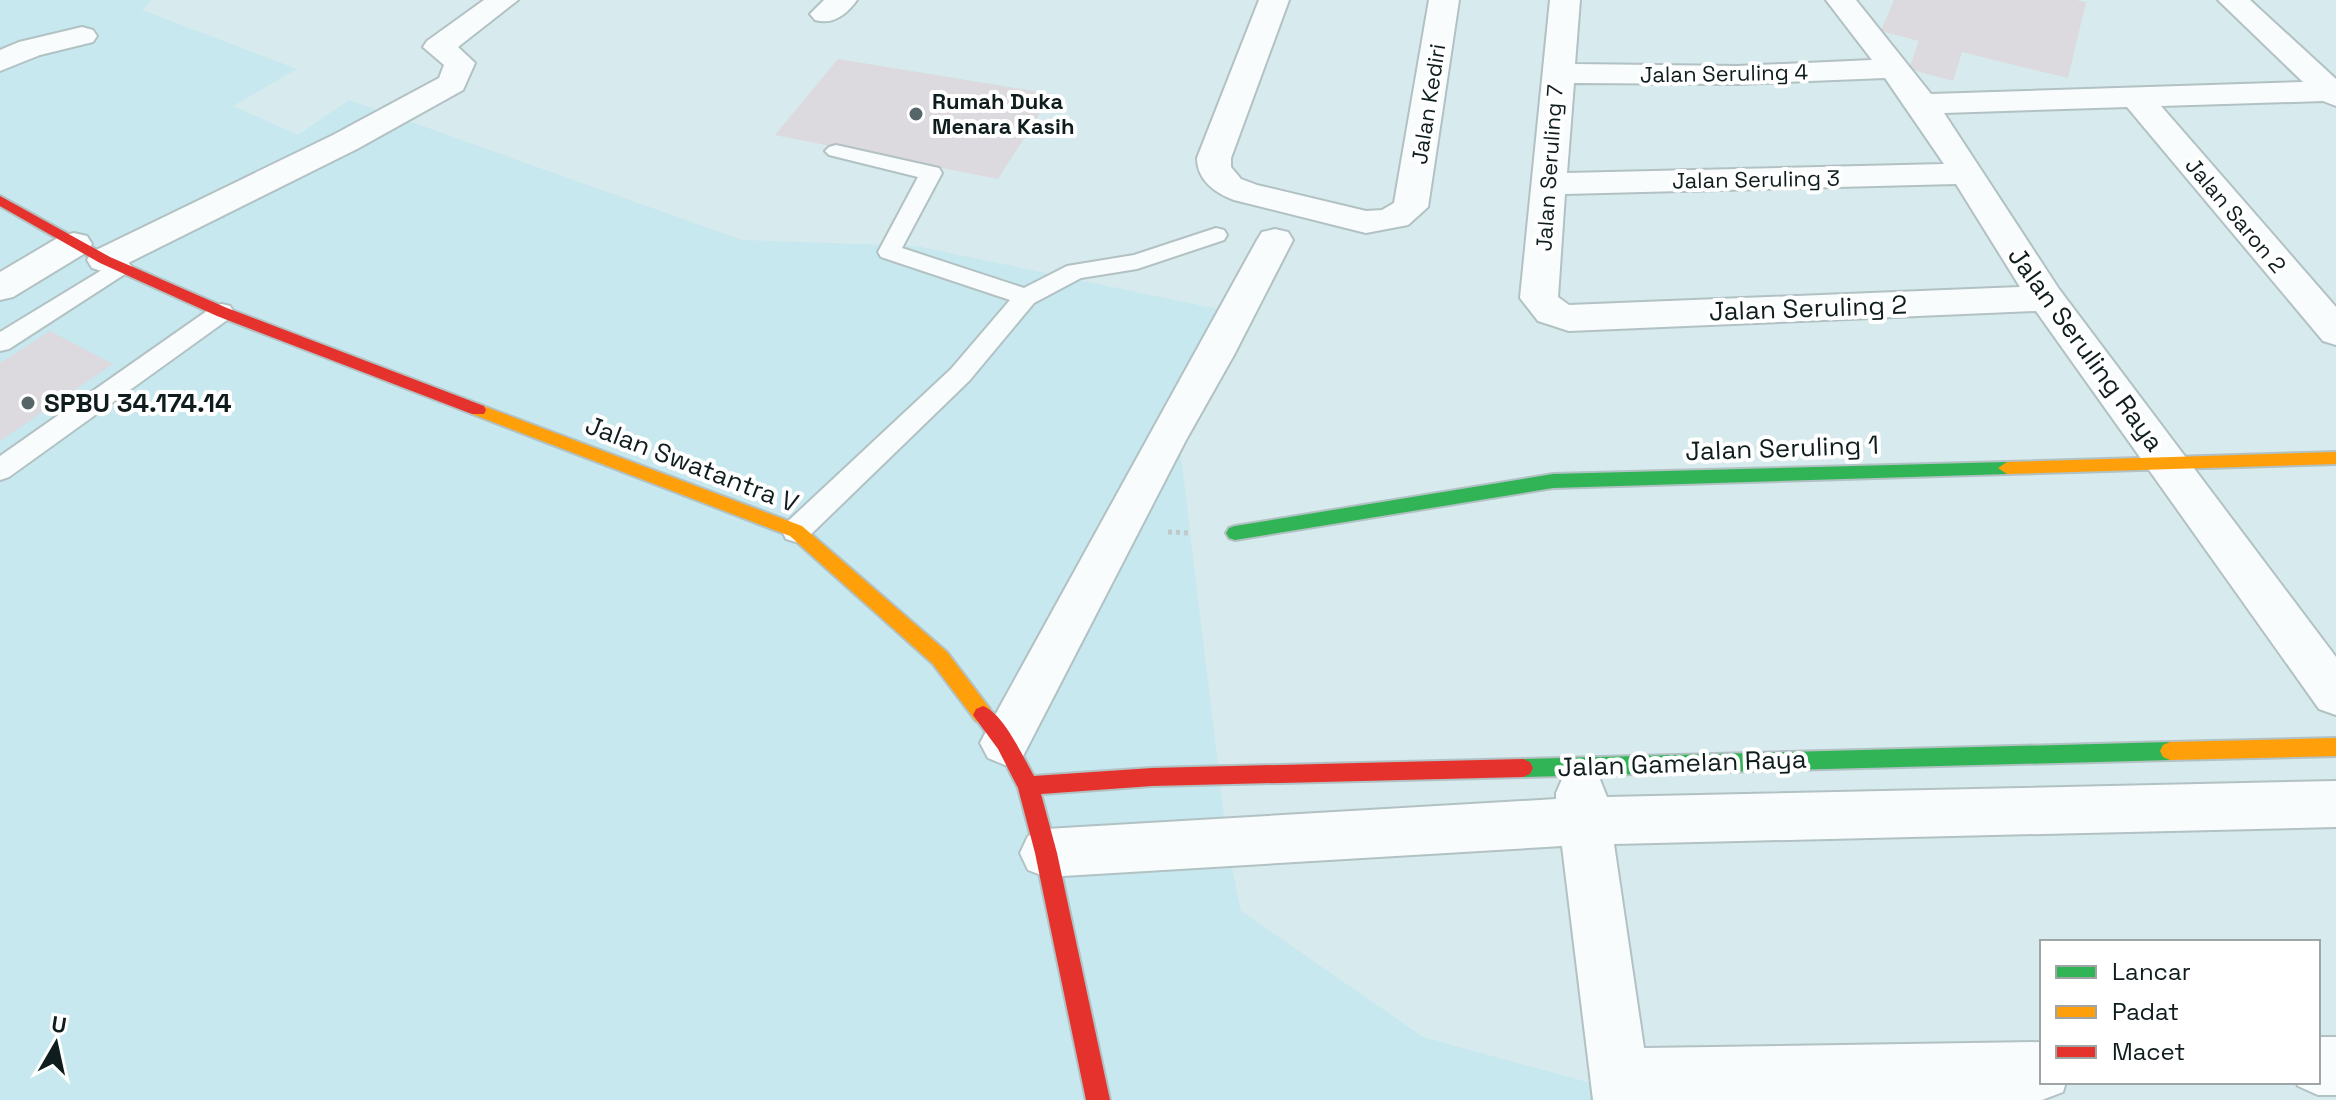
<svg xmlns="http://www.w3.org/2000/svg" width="2336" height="1100" font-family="'Space Grotesk',sans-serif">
<rect width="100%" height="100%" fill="#d7eaed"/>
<polygon fill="#c6e8ee" points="0,0 151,0 142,10 297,69 233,106 298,135 349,100 742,240 916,246 1227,311 1179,440 1228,849 1241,911 1423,1037 1619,1091 1621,1100 0,1100"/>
<g fill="#dcd9df">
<polygon points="1894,0 2076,0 2086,2 2068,78 1962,52 1953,81 1909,69 1919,41 1881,31"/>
<polygon points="838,59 1052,94 998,179 775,135"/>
<polygon points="50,331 113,364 0,441 0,363"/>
</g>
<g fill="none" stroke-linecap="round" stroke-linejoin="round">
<defs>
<g id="lane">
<polygon points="836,145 939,168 942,173 902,248 1024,288 1067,266 1134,255 1216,228 1224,230 1227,235 1224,240 1137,269 1081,278 1034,303 969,381 806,539 796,542 786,539 782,531 786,523 951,369 1010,300 881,257 878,252 918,177 829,155 825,151 829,147"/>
<polygon points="120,259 128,262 132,267 128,272 9,349 0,351 0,332"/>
<polygon points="222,304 230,306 234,312 230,318 9,477 0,480 0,456 214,306"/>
</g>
<g id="street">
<polygon points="484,0 518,0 458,47 475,63 463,90 357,149 118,268 105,272 92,268 87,260 92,252 333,135 439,78 444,65 423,47 427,41"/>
<path d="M824 0H857C846 15 833 25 815 20L810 14Z"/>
<path d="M1259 0H1289L1231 158V167L1241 179 1257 185 1366 211 1382 210 1394 203 1429 0H1459L1428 207 1408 225 1366 233 1234 200C1215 193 1197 180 1197 158Z"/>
<path d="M1550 0H1580L1575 64 1738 66 1872 60 1826 0H1856L1931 94 2303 82 2218 0H2250L2336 79V106L2323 101 2161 106 2336 307V345L2323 341 2127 107 1944 113 2059 289 2336 657V715L2319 709 2036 311 1569 331 1538 321 1520 298ZM1885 78 1944 164 1567 173 1574 83 1738 84ZM1956 184 2020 287 1569 305 1558 297 1565 194Z"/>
<polygon points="82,27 93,30 97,36 93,42 40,55 0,71 0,50 19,42"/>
<polygon points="1275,229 1288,232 1293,240 1234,355 1186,440 1022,758 1005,765 988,758 980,743 988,728 1257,240 1262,232"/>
<polygon points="74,233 87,236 92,244 87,252 13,297 0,300 0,272 61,236"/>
<polygon points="1581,770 1599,777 1607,797 2336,781 2336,827 1614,844 1644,1048 2042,1042 2042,1082 2066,1082 2063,1092 2042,1100 1593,1100 1562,846 1046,877 1028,870 1020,853 1028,836 1046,829 1556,799 1556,793 1563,777"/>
<polygon points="2318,1037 2336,1037 2336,1095 2318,1095 2298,1086 2296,1082 2318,1082"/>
</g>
<g id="fast">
<polygon points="2007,462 2016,468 2007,474 1553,488 1235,540 1229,538 1226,533 1229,528 1235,526 1553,474"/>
<polygon points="2170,742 2177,745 2180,751 2177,757 2170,760 1523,777 1516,774 1513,768 1516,762 1523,759"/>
</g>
<g id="slow">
<polygon points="478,404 802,526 947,652 990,709 993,715 990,721 983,724 976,721 933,664 790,536 472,414 470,410"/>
<polygon points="2336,452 2336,464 2007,474 1998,468 2007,462"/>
<polygon points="2336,738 2336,756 2170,760 2163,757 2160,751 2163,745 2170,742"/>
</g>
<g id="jam">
<polygon points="0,196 110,257 227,308 484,406 486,410 484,414 472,414 217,316 100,263 0,206"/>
<path d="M983 706C1004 714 1023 757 1034 776L1152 768 1523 759 1530 762 1533 768 1530 774 1523 777 1152 786 1041 794 1057 853 1110 1100H1086L1035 853 1018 788 998 749 973 715 976 709Z"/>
</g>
</defs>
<use href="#lane" stroke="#b2c1c3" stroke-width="4"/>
<use href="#street" stroke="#b2c1c3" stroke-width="4"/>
<use href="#fast" stroke="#b2c1c3" stroke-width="4"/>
<use href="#slow" stroke="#b2c1c3" stroke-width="4"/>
<use href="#jam" stroke="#b2c1c3" stroke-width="4"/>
<polyline stroke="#c1c8c9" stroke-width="5" stroke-dasharray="4 4" stroke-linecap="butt" points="1168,532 1190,533"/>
<use href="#lane" fill="#f9fcfc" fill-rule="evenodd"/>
<use href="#street" fill="#f9fcfc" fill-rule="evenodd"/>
<use href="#fast" fill="#30b455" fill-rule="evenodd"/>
<use href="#slow" fill="#ff9f0a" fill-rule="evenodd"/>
<use href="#jam" fill="#e5322d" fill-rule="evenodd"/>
</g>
<g fill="#566567" stroke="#fff" stroke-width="3">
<circle cx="916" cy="114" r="8"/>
<circle cx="28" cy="403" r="8"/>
</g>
<g text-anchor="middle" stroke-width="8" stroke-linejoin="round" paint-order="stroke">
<g font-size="22" fill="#101d1f" stroke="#fff">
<text transform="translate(1724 73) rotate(-1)" y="8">Jalan Seruling 4</text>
<text transform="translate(1428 104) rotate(-81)" y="8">Jalan Kediri</text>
<text transform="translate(1549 168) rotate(-86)" y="8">Jalan Seruling 7</text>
<text transform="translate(1756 179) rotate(-1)" y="8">Jalan Seruling 3</text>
<text transform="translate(2236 215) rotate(50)" y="8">Jalan Saron 2</text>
</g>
<g font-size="22" font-weight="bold" fill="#101d1f" stroke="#fff" text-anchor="start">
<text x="932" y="109">Rumah Duka<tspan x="932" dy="25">Menara Kasih</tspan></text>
</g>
<g font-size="26" fill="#101d1f" stroke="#fff">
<text transform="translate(1808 308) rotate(-2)" y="9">Jalan Seruling 2</text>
<text transform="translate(2086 349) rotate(54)" y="9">Jalan Seruling Raya</text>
<text transform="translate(1782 448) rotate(-2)" y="9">Jalan Seruling 1</text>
<text transform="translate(692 464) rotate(21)" y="9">Jalan Swatantra V</text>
<text transform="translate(1682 763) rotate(-2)" y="9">Jalan Gamelan Raya</text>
</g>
<g font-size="26" font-weight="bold" fill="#101d1f" stroke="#fff" text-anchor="start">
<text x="44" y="412">SPBU 34.174.14</text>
</g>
</g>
<rect x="2040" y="940" width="280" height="144" fill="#ffffff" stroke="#9fa5a5" stroke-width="2"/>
<rect x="2056" y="966" width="40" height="12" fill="#30b455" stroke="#9fa5a5" stroke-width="2"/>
<text x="2112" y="980" font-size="24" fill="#101d1f">Lancar</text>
<rect x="2056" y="1006" width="40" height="12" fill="#ff9f0a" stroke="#9fa5a5" stroke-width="2"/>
<text x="2112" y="1020" font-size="24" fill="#101d1f">Padat</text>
<rect x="2056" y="1046" width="40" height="12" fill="#e5322d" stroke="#9fa5a5" stroke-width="2"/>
<text x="2112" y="1060" font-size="24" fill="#101d1f">Macet</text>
<g transform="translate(56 1044) rotate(9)" stroke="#ffffff" stroke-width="6" paint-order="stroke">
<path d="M0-6L14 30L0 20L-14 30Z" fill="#101d1f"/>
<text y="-12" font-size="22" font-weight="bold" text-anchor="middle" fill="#101d1f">U</text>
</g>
</svg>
